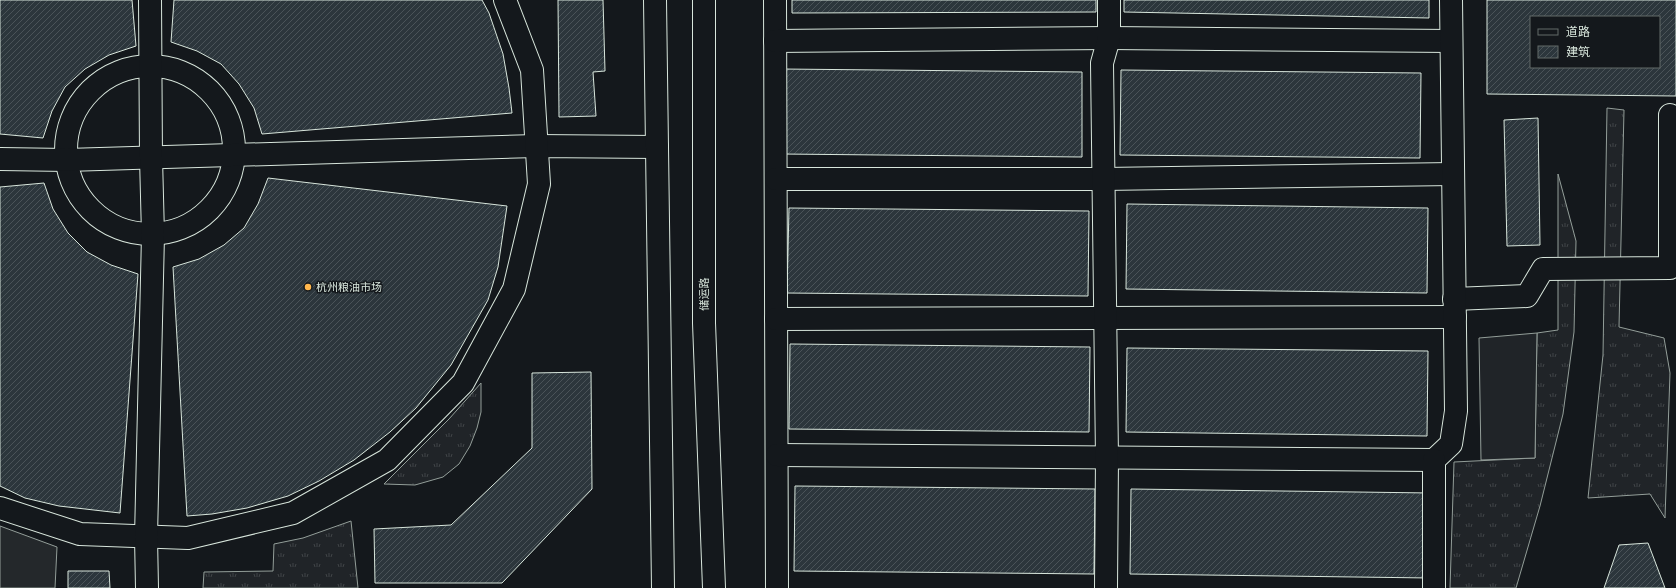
<svg xmlns="http://www.w3.org/2000/svg" width="1676" height="588" font-family="'Nunito Sans','Noto Sans SC',sans-serif">
<defs>
<pattern id="grass-tufts" width="24" height="20" patternUnits="userSpaceOnUse"><rect width="24" height="20" fill="#202428"/><path d="M3 7l-1-3M5 7V3M7 7l1-3M15 17l-1-3M17 17v-4M19 17l1-3" fill="none" stroke="#404447"/></pattern>
<pattern id="building-hatch" width="6" height="6" patternUnits="userSpaceOnUse"><rect width="6" height="6" fill="#2c363c"/><path d="M-1 1l2-2M0 6l6-6M5 7l2-2" fill="none" stroke="#4a5358"/></pattern>
</defs>
<rect width="100%" height="100%" fill="#14181c"/>
<g fill="url(#grass-tufts)" stroke="#939e99">
<polygon points="1607,108 1624,110 1619,327 1664,338 1670,373 1665,518 1650,494 1588,498 1603,355"/>
<polygon points="1558,174 1576,241 1574,332 1563,414 1540,506 1516,588 1450,588 1454,462 1535,458 1537,333 1558,330"/>
<polygon points="481,383 481,412 477,428 470,446 459,464 443,477 415,485 384,484 449,419"/>
<polygon points="351,521 358,588 203,588 204,572 273,571 274,544 303,538"/>
</g>
<polygon fill="#202428" stroke="#939e99" points="1537,333 1535,458 1481,460 1479,338"/>
<polygon fill="#24282b" stroke="#939e99" points="0,526 57,547 55,588 0,588"/>
<g fill="url(#building-hatch)" stroke="#d8e6dc" fill-rule="evenodd">
<polygon points="0,0 132,0 136,46 109,55 85,69 65,87 52,111 43,138 0,134"/>
<polygon points="174,0 482,0 489,13 503,54 509,88 512,113 262,134 254,108 239,84 221,64 197,51 171,42"/>
<polygon points="558,0 603,0 605,71 593,72 596,116 559,117"/>
<polygon points="792,0 1096,0 1096,12 792,13"/>
<polygon points="1124,0 1429,0 1429,18 1124,12"/>
<path d="M1487 0H1676V96L1487 94ZM1531 17H1659V67H1531Z"/>
<polygon points="782,69 1082,72 1082,157 781,154"/>
<polygon points="1121,70 1421,73 1420,158 1120,155"/>
<polygon points="1538,118 1540,245 1507,246 1504,120"/>
<polygon points="268,178 507,206 498,267 488,300 451,365 416,408 390,432 354,460 319,481 288,496 247,508 212,514 187,516 173,267 199,259 224,245 244,228 258,204"/>
<polygon points="44,183 53,209 68,233 87,252 111,265 138,274 120,513 59,506 25,498 0,486 0,187"/>
<polygon points="1127,204 1428,208 1427,293 1126,289"/>
<polygon points="789,208 1089,211 1088,296 787,293"/>
<polygon points="790,344 1090,347 1089,432 789,429"/>
<polygon points="1127,348 1428,351 1427,436 1126,432"/>
<polygon points="591,372 592,489 502,583 375,583 374,529 451,525 532,448 532,373"/>
<polygon points="795,486 1095,489 1094,574 794,571"/>
<polygon points="1131,489 1431,493 1430,578 1130,574"/>
<polygon points="1648,543 1665,588 1604,588 1619,545"/>
<polygon points="68,571 109,571 110,588 68,588"/>
</g>
<g fill="none" stroke-linecap="round" stroke-linejoin="round">
<defs>
<g id="minor">
<polyline points="775,0 777,588"/>
<polyline points="775,41 1109,38 1451,41"/>
<circle cx="150" cy="150" r="84"/>
<polyline points="0,159 67,160 536,146 657,147"/>
<polyline points="776,179 1104,179 1453,174"/>
<polyline points="1454,299 1527,296 1543,269 1670,268 1670,115"/>
<polyline points="776,319 1455,317"/>
<polyline points="777,455 1434,460 1451,444 1456,411 1451,0"/>
<polyline points="1434,460 1434,588"/>
<polyline points="0,508 80,534 188,538 293,513 387,460 463,383 514,289 539,184 532,70 505,0"/>
<polyline points="147,588 146,537 153,235 151,158 150,0"/>
<polyline points="1106,588 1107,458 1102,63 1109,38 1109,0"/>
</g>
<g id="major">
<polyline points="655,0 663,588"/>
<polyline points="704,0 704,323 714,588"/>
</g>
</defs>
<use href="#minor" stroke="#d8e6dc" stroke-width="24"/>
<use href="#major" stroke="#d8e6dc" stroke-width="24"/>
<use href="#minor" stroke="#14181c" stroke-width="22"/>
<use href="#major" stroke="#14181c" stroke-width="22"/>
</g>
<circle fill="#ffb74d" stroke="#14181c" stroke-width="1.5" cx="308" cy="287" r="4"/>
<g text-anchor="middle" stroke-width="3" stroke-linejoin="round" paint-order="stroke">
<g font-size="11" fill="#d8e6dc" stroke="#14181c" text-anchor="start">
<text x="316" y="291">杭州粮油市场</text>
</g>
<g font-size="11" fill="#d8e6dc" stroke="#14181c">
<text transform="translate(704 294) rotate(-90)" y="4">储运路</text>
</g>
</g>
<rect x="1530" y="16" width="130" height="52" fill="#14181c" stroke="#626a69"/>
<rect x="1538" y="29" width="20" height="6" fill="#14181c" stroke="#626a69"/>
<text x="1566" y="36" font-size="12" fill="#d8e6dc">道路</text>
<rect x="1538" y="46" width="20" height="12" fill="url(#building-hatch)" stroke="#626a69"/>
<text x="1566" y="56" font-size="12" fill="#d8e6dc">建筑</text>
</svg>
